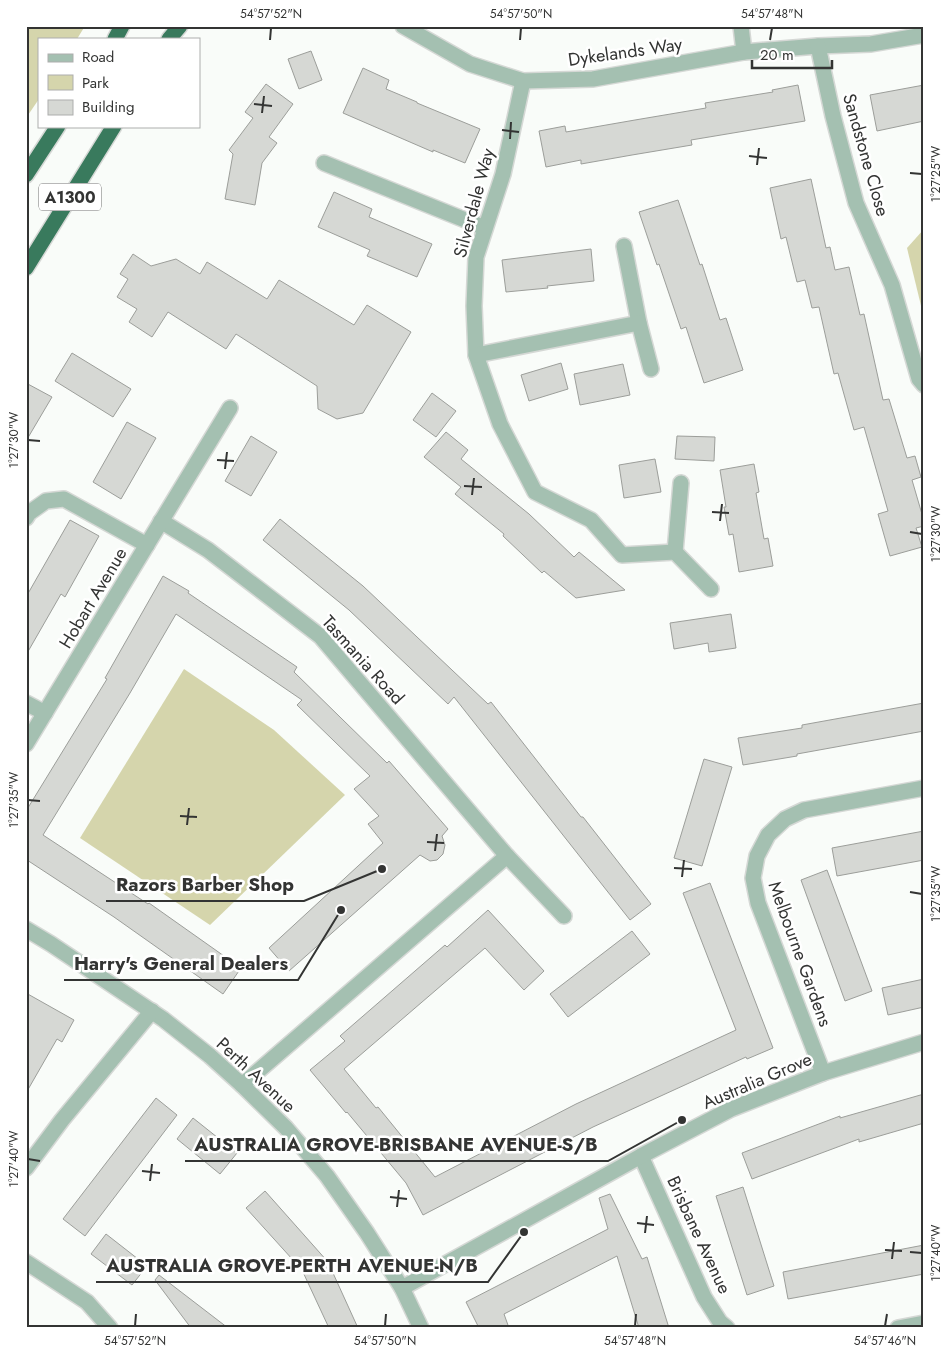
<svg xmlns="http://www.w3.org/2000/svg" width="950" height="1354" font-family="Jost,sans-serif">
<rect width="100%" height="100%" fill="#f9fcf9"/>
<g fill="#d5d5ac">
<polygon points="26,26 85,26 77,39 39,39 39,99 26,118"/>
<polygon points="924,229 924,318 907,248"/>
<polygon points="184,669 274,730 345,795 210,925 80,838"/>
</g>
<g fill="#d6d8d4" stroke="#9c9e9a">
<polygon points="311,51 322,80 299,89 288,59"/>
<polygon points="363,68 389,80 386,89 417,102 417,103 480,129 465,163 433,150 433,152 343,113"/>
<polygon points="266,84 293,104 269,137 277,143 262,163 255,205 225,199 233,154 229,150 253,118 245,112"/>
<polygon points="798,85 805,121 691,140 692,145 632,155 581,164 581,160 546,167 539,131 565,126 566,132 635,120 706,108 705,103 773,92 772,90"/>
<polygon points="924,85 924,121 877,131 870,95"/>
<polygon points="811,179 826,248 830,247 835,270 849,267 860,315 864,314 883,400 889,399 907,458 915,456 921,477 912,480 924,521 924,526 916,528 922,547 890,556 878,514 888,511 864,427 854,430 838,373 834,374 819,307 812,308 805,280 797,282 786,237 781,239 770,188"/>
<polygon points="334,192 372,209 369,217 432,244 417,277 367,256 370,250 318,227"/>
<polygon points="678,200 700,265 702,264 720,320 726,318 743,370 704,383 686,327 681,329 659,264 657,265 639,212"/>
<polygon points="591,249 594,281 547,286 548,288 506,292 502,260"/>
<polygon points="133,254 151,266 176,259 200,274 207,262 267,299 279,280 354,325 367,305 411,332 363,413 337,419 318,409 317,386 236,334 226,349 168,312 152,337 129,322 137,309 117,297 128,279 120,274"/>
<polygon points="72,353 131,389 113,417 55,381"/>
<polygon points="561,363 568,389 529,401 521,375"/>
<polygon points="623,364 630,395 580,405 574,374"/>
<polygon points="26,383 52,397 26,441"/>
<polygon points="432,393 456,411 436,437 413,420"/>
<polygon points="127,422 156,438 121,499 93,482"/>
<polygon points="446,432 468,450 461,459 529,514 574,557 579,552 625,590 576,598 544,571 542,573 503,536 504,534 455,494 461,487 424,457"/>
<polygon points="251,436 277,452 251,496 225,481"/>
<polygon points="677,436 715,437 714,461 675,459"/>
<polygon points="655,459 661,492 624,498 619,465"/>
<polygon points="754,464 759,492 756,493 764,539 768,538 773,566 739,572 733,534 729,535 724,507 726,507 720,470"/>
<polygon points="280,519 363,586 488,704 491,702 581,817 583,817 651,904 630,920 454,697 448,704 349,610 263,540"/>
<polygon points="70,520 99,536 65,597 61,594 26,655 26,597"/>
<polygon points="163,576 189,591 188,593 297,667 294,672 387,763 389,761 448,829 442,836 445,845 443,854 437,860 430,861 420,855 289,971 269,948 383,843 368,824 379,816 354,789 370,776 297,705 302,700 176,614 130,693 43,835 148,904 149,903 241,968 223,994 114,917 27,860 26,861 26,811 107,679 105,678"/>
<polygon points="731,614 736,648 709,652 708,643 674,649 670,623"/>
<polygon points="924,703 924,731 797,754 797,756 743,765 738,738 802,728 802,725"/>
<polygon points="704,759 732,767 702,866 674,858"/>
<polygon points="924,831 924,860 837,876 832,848"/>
<polygon points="827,870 872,991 845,1001 801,880"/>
<polygon points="710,883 773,1048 747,1059 746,1057 593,1127 423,1215 406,1183 347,1112 346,1113 310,1070 345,1041 340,1036 445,945 447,947 488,910 544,971 524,990 485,948 344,1069 376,1108 378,1107 435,1177 576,1104 736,1030 683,893"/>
<polygon points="632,931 650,954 568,1017 550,994"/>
<polygon points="924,979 924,1007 888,1015 882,988"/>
<polygon points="26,993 74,1020 62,1042 57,1039 26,1093"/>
<polygon points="924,1094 924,1123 859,1142 859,1139 752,1179 742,1153 840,1116 840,1118"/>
<polygon points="156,1098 177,1115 85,1236 63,1219"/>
<polygon points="193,1118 237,1153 220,1174 177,1139"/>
<polygon points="743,1187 774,1286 747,1295 716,1196"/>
<polygon points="265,1191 328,1262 358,1328 329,1328 302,1270 246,1208"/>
<polygon points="610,1194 642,1259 647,1257 669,1328 639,1328 617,1256 504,1314 509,1328 479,1328 466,1302 608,1229 599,1198"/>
<polygon points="106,1234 147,1266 132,1285 91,1254"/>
<polygon points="924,1245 924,1274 788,1299 783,1272"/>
<polygon points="159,1275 228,1328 191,1328 155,1280"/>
</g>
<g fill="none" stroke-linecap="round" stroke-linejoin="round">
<defs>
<g id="street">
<polyline points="403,26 470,64 523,81 593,79 744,52 818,46 871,44 924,35"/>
<polyline points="741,26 744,52"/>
<polyline points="818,46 833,116 856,203 892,285 919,379 924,385"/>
<polyline points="523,81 503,174 476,257 474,306 476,355 500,424 535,492 591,520 622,555 675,552 711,589"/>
<polyline points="324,163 485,228"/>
<polyline points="624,246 639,323 651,369"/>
<polyline points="476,355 639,323"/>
<polyline points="26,518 29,513 46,501 64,499 147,545"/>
<polyline points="161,521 208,550 320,636 507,856 564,916"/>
<polyline points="675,552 681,483"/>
<polyline points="26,703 45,713"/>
<polyline points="26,744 230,408"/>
<polyline points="26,929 51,944 163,1019 210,1056 242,1085 286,1128 327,1176 367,1233 402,1288 421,1328"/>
<polyline points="823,1073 758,903 753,878 757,856 768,835 785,819 804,810 924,788"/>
<polyline points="242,1085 507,856"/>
<polyline points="641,1156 704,1297 720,1322 727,1328"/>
<polyline points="26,1168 62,1120 152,1011"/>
<polyline points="26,1262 87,1302 110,1328"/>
<polyline points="402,1288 641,1156 731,1109 823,1073 924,1042"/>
<polyline points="898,1328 924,1323"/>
</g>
<g id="highway">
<polyline points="115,39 122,26"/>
<polyline points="169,39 180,26"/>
<polyline points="26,175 58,126"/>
<polyline points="26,268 114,126"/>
</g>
</defs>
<use href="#street" stroke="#d5d8d5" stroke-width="18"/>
<use href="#highway" stroke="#d5d8d5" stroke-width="18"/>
<use href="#street" stroke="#a4c0b1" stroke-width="15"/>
<use href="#highway" stroke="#397a5d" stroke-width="15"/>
</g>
<path fill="none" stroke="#333433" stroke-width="2" d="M270 40 271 28M520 40 521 28M770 40 772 28M254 104 272 106M262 113 264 96M502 130 519 132M510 139 511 122M749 156 767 158M757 165 759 148M910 173 922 174M28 440 40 441M217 460 234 461M225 469 227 452M464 486 482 487M472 495 474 478M712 512 729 513M720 521 722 504M910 532 922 534M28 800 40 801M180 816 197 817M187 825 189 808M427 842 444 843M435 851 437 834M674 868 692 869M682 877 684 860M910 892 922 894M28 1159 40 1161M142 1171 160 1173M150 1181 152 1164M390 1197 407 1199M397 1207 399 1190M637 1223 654 1225M645 1233 647 1216M885 1250 902 1251M910 1252 922 1253M892 1259 894 1242M135 1326 136 1314M385 1326 386 1314M635 1326 636 1314M885 1326 887 1314"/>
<g text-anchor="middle" stroke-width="5" stroke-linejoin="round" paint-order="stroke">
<rect fill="#fff" stroke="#707170" stroke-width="1" x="39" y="183.5" width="62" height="27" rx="4"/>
<g font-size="16" font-weight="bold" fill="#333433">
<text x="70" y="203">A1300</text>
</g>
<g font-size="18" fill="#333433" stroke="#fff">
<text transform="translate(625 52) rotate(-8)" y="6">Dykelands Way</text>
<text transform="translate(866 155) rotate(74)" y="6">Sandstone Close</text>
<text transform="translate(474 203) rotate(-75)" y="6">Silverdale Way</text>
<text transform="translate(93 598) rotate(-59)" y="6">Hobart Avenue</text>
<text transform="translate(363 660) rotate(48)" y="6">Tasmania Road</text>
<text transform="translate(800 954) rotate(70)" y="6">Melbourne Gardens</text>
<text transform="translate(256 1075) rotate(43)" y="6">Perth Avenue</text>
<text transform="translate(757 1081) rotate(-23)" y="6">Australia Grove</text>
<text transform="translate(699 1235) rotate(65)" y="6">Brisbane Avenue</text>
</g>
</g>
<path fill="none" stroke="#333433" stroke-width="2" d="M382 869L304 901H106M341 910L298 980H64M682 1120L608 1161H185M524 1232L488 1282H96"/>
<g fill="#333433" stroke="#fff" stroke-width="2">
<circle cx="382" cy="869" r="5"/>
<circle cx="341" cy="910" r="5"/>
<circle cx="682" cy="1120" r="5"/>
<circle cx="524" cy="1232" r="5"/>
</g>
<g font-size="19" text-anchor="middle" font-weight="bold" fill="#333433" stroke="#fff" stroke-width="5" stroke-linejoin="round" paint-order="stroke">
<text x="205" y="891">Razors Barber Shop</text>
<text x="181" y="970">Harry's General Dealers</text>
<text x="396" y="1151">AUSTRALIA GROVE-BRISBANE AVENUE-S/B</text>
<text x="292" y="1272">AUSTRALIA GROVE-PERTH AVENUE-N/B</text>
</g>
<rect width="950" height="1354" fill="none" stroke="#ffffff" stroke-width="55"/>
<rect x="38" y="38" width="162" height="90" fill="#ffffff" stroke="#adaead"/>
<rect x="48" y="54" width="25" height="8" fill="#a4c0b1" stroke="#adaead"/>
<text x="82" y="62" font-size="15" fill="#333433">Road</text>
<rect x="48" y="75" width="25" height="15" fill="#d5d5ac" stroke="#adaead"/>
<text x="82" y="88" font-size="15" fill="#333433">Park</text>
<rect x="48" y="100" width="25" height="15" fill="#d6d8d4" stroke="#adaead"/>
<text x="82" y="112" font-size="15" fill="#333433">Building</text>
<path d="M752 60v8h80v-8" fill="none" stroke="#333433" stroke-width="2.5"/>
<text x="760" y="60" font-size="15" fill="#333433" stroke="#ffffff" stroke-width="4" paint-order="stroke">20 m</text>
<rect x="28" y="28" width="894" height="1298" fill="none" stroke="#333433" stroke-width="2"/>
<g font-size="12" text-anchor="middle" fill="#333433">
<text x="271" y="18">54°57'52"N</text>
<text x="521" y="18">54°57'50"N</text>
<text x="772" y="18">54°57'48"N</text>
<text transform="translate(936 174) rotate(-90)" y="4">1°27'25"W</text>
<text transform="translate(14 440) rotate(-90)" y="4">1°27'30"W</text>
<text transform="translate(936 534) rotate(-90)" y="4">1°27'30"W</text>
<text transform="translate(14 800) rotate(-90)" y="4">1°27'35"W</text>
<text transform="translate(936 894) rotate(-90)" y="4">1°27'35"W</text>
<text transform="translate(14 1159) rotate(-90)" y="4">1°27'40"W</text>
<text transform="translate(936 1253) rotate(-90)" y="4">1°27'40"W</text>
<text x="135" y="1345">54°57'52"N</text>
<text x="385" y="1345">54°57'50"N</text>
<text x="635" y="1345">54°57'48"N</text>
<text x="885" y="1345">54°57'46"N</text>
</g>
</svg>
